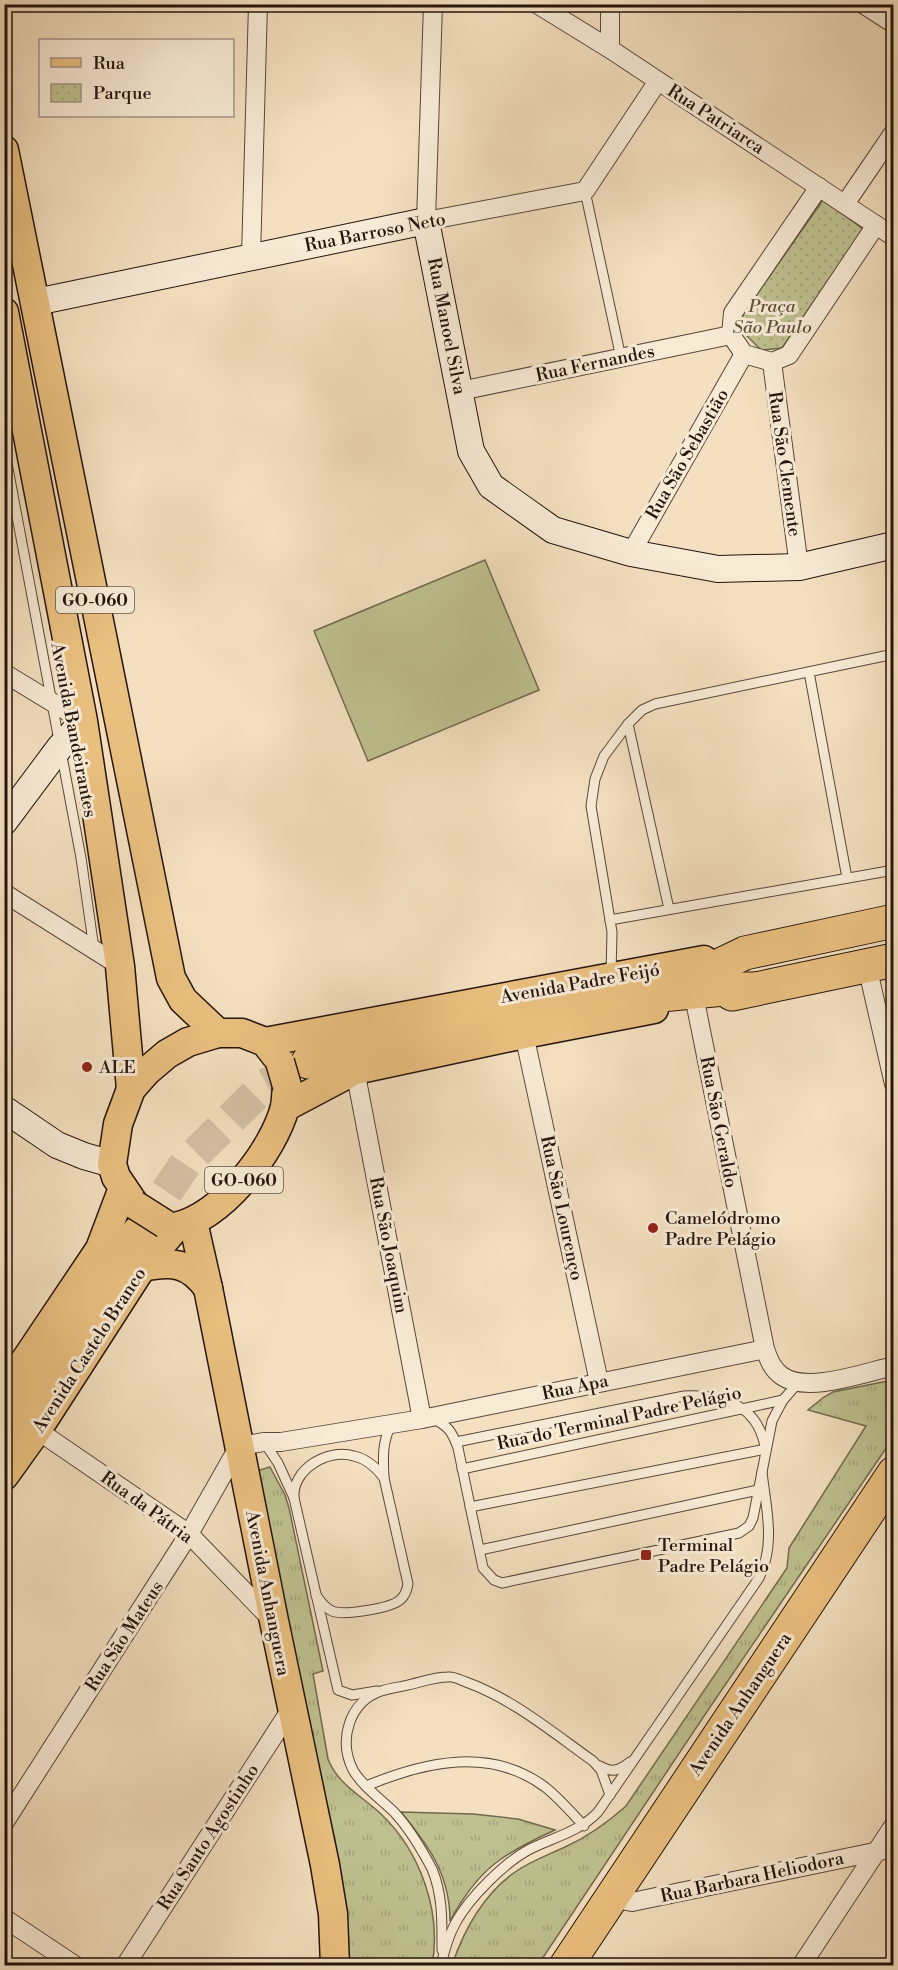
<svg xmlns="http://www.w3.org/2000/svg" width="898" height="1970" font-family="'Libre Bodoni',serif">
<defs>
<pattern id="grass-tufts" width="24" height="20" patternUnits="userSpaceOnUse" patternTransform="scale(1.5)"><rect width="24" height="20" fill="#bfc190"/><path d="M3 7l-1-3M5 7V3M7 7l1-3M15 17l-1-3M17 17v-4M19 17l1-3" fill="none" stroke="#a4a57b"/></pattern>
<pattern id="park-dots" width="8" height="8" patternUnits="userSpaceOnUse" patternTransform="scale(1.5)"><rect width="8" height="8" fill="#bfc190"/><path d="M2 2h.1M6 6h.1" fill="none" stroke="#a4a57b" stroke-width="1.8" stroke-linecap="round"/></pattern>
</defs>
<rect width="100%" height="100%" fill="#f4e0c0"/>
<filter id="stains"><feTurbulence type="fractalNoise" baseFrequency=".00333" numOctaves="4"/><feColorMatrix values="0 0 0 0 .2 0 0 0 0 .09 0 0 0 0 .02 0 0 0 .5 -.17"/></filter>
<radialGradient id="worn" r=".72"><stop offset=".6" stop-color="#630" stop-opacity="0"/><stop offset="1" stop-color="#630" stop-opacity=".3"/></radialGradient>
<g fill="url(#grass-tufts)" stroke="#726a4e" stroke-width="1.5">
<path d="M893 1380V1438L704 1716 538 1965H452C464 1930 484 1894 515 1872 531 1861 548 1855 565 1847 587 1837 607 1823 626 1806L787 1568 789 1548 866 1426 808 1410 824 1397 833 1392Z"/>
<path d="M270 1467 285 1495 289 1508 323 1671 313 1674 328 1759C338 1785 362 1796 381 1814 420 1851 442 1912 432 1965H348L257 1471Z"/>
<path d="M401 1812 473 1814 518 1819 555 1830C502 1854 478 1869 450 1921 450 1875 429 1846 401 1812Z"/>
</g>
<polygon fill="url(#park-dots)" stroke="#726a4e" stroke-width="1.5" points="823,200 863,229 782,348 761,350 742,331 743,314"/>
<polygon fill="#bfc190" stroke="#726a4e" stroke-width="1.5" points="485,560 539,690 368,761 314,631"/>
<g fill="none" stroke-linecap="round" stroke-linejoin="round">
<polyline stroke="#d5c1a5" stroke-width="33" stroke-dasharray="33 16" stroke-linecap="butt" points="139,1232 186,1163 264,1086 308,1062"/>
<defs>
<g id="lane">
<polyline points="585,191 621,358"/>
<polyline points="4,447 81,858 94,949"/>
<polyline points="809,672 847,878"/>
<polyline points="628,724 604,756 595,779 591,806 610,920 894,870"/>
<polyline points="669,909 628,724 642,710 655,704 894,654"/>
<polyline points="610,920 612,932 611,974"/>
<path d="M432 1418C448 1426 452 1431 458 1448L483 1568 494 1580 502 1583 739 1533 749 1526 753 1518 772 1421 783 1400 798 1383"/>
<polyline points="264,1442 278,1463 294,1498 338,1690 352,1695 377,1691"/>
<path d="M456 1442 684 1396C708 1395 739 1399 754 1420 760 1428 763 1437 765 1446"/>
<polyline points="462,1469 783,1400"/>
<path d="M384 1478C383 1459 382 1442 391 1425"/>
<path d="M294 1498C292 1469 328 1448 354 1456 367 1459 376 1467 384 1478L408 1584C407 1590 405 1596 400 1600 391 1608 344 1616 332 1611 325 1608 320 1601 316 1595"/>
<polyline points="470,1507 766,1449"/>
<polyline points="480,1550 758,1490"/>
<path d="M600 1766C611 1773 619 1771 630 1762"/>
<path d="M366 1786C424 1762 490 1746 545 1787 559 1798 571 1812 584 1826"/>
<path d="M442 1950C442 1923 443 1895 432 1869 422 1850 409 1828 394 1812 381 1799 363 1787 353 1770 338 1740 349 1702 381 1691 390 1688 400 1687 408 1685 421 1682 435 1677 448 1677 454 1676 460 1680 466 1682 513 1699 552 1732 593 1761L601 1770 610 1795"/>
<path d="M441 1966C444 1951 449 1935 456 1922 470 1897 505 1862 530 1849 554 1837 579 1832 598 1812L759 1578C776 1544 766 1508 762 1472"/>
</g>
<g id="street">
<polyline points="433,4 426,221 585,191 658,81"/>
<polyline points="537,4 610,49 894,237"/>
<polyline points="863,4 894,24"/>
<polyline points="610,49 610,4"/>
<polyline points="819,187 733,313 731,335 744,354 772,362 789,355 876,225"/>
<polyline points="845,204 894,132"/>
<polyline points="251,257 258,4"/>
<polyline points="772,362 799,567"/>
<polyline points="460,391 731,335"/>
<polyline points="631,553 744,354"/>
<polyline points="4,673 83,721"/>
<polyline points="4,893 120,966"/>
<polyline points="867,966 894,1084"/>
<path d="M695 1001 765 1349C769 1360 772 1369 782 1376 807 1394 866 1372 894 1366"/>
<polyline points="524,1034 599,1382"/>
<polyline points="355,1070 422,1419"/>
<polyline points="37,1430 189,1534 272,1620"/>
<polyline points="4,1823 189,1534 239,1446 264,1442 281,1442 422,1419 765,1349"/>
<polyline points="610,1898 632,1902 894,1848"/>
<polyline points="4,1918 76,1966"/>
<polyline points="125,1966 291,1709"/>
<polyline points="801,1966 894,1825"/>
</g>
<g id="secondary">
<polyline points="36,302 426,221 471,451 491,486 553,530 631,553 718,569 799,567 894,545"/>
<polyline points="4,822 60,747 83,721"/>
<polyline points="4,1109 57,1145 84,1156 112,1164"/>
</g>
<g id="primary">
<polyline points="4,150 171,978 183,1000 218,1033"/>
<polyline points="4,312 83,721 120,966 131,1089"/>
<polyline points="265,1042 704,960"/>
<polyline points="285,1107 355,1070 524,1034 654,1009"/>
<polyline points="135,1205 116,1177 112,1164 118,1124 131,1089 147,1071 167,1054 188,1042 218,1033 242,1033 265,1042 276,1056"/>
<polyline points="193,1222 208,1288 274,1621 325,1865 333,1914 335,1966"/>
<path d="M175 1227C222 1217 273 1152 285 1107 286 1101 286 1094 287 1088"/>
<path d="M142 1267C172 1261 189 1262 208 1288"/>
<polyline points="4,1392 100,1249 123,1188"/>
<polyline points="4,1476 37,1430 142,1267 176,1227"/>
</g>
<g id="highway">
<polyline points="676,980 718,966 745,953 894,921"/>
<polyline points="732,994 894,960"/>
<polyline points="308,1062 323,1054 355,1044 599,1001 724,989 754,989"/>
<polyline points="4,1430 139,1232"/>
<polyline points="566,1966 894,1473"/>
</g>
</defs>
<use href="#lane" stroke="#59473a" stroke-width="11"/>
<use href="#street" stroke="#59473a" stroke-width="20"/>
<use href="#secondary" stroke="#25140d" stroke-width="28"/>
<use href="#primary" stroke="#25140d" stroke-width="31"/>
<use href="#highway" stroke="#25140d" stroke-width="35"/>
<use href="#lane" stroke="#f8ebd6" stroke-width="9"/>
<use href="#street" stroke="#f8ebd6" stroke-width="18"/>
<use href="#secondary" stroke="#f8ebd6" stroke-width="26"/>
<use href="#primary" stroke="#eac080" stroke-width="28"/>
<use href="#highway" stroke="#eac080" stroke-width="33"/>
<defs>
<g id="primary-bridge">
<polyline points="280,1062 287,1086"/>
<polyline points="135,1205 165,1224"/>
</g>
</defs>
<use href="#primary-bridge" stroke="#25140d" stroke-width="31" stroke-linecap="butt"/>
<use href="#primary-bridge" stroke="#eac080" stroke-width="28"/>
</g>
<g fill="#8f2418" stroke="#f8ebd6" stroke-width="2">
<circle cx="87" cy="1067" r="6"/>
<circle cx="653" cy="1228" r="6"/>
<rect x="640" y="1549" width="12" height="12" rx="3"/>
</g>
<g text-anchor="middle" stroke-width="6" stroke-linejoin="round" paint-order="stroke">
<g fill="#f8ebd6" stroke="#645449" stroke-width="1.5">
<rect x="56" y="587" width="78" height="26" rx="4.5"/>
<rect x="205" y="1167" width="78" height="26" rx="4.5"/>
</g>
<g font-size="16" font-weight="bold" fill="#25140d">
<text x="95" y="606">GO-060</text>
<text x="244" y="1186">GO-060</text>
</g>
<g font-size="18" fill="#25140d" stroke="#f8ebd6">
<text transform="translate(716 119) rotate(33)" y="6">Rua Patriarca</text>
<text transform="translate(375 232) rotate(-11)" y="6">Rua Barroso Neto</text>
<text transform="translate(447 326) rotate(79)" y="6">Rua Manoel Silva</text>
<text transform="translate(595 363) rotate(-12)" y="6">Rua Fernandes</text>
<text transform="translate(687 454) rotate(-60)" y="6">Rua São Sebastião</text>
<text transform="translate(785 464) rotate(82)" y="6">Rua São Clemente</text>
<text transform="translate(74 730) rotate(79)" y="6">Avenida Bandeirantes</text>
<text transform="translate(580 983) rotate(-10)" y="6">Avenida Padre Feijó</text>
<text transform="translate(719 1122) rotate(79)" y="6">Rua São Geraldo</text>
<text transform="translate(562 1208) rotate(78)" y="6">Rua São Lourenço</text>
<text transform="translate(389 1245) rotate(79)" y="6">Rua São Joaquim</text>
<text transform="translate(89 1350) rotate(-57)" y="6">Avenida Castelo Branco</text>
<text transform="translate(575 1387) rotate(-12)" y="6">Rua Apa</text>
<text transform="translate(619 1418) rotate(-12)" y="6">Rua do Terminal Padre Pelágio</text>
<text transform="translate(147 1507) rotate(36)" y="6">Rua da Pátria</text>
<text transform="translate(268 1593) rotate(79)" y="6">Avenida Anhanguera</text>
<text transform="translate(124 1636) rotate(-57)" y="6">Rua São Mateus</text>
<text transform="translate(740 1704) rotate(-56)" y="6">Avenida Anhanguera</text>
<text transform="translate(208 1837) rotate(-57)" y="6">Rua Santo Agostinho</text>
<text transform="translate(752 1877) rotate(-12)" y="6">Rua Barbara Heliodora</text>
</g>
<g font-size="18" font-style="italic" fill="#5b513b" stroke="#f8ebd6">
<text x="772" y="312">Praça<tspan x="772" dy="21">São Paulo</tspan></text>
</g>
<g font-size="18" fill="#25140d" stroke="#f8ebd6" text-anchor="start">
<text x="99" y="1073">ALE</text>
<text x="665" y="1224">Camelódromo<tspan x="665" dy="21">Padre Pelágio</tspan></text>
<text x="658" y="1551">Terminal<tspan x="658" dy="21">Padre Pelágio</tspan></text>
</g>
</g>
<rect width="898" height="1970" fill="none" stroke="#f4e0c0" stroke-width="24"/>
<rect x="6" y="6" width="886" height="1958" fill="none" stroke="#25140d" stroke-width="3"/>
<rect x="12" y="12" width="874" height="1946" fill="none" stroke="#25140d" stroke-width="1.5"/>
<rect x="39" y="39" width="195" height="78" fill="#f8ebd6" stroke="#a49586" stroke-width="1.5"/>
<rect x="51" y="58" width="30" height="9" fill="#eac080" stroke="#a49586" stroke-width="1.5"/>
<text x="93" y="69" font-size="18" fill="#25140d">Rua</text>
<rect x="51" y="84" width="30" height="18" fill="url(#park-dots)" stroke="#a49586" stroke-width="1.5"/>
<text x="93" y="99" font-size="18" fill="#25140d">Parque</text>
<rect width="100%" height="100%" filter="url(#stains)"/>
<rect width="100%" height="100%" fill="url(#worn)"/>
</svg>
